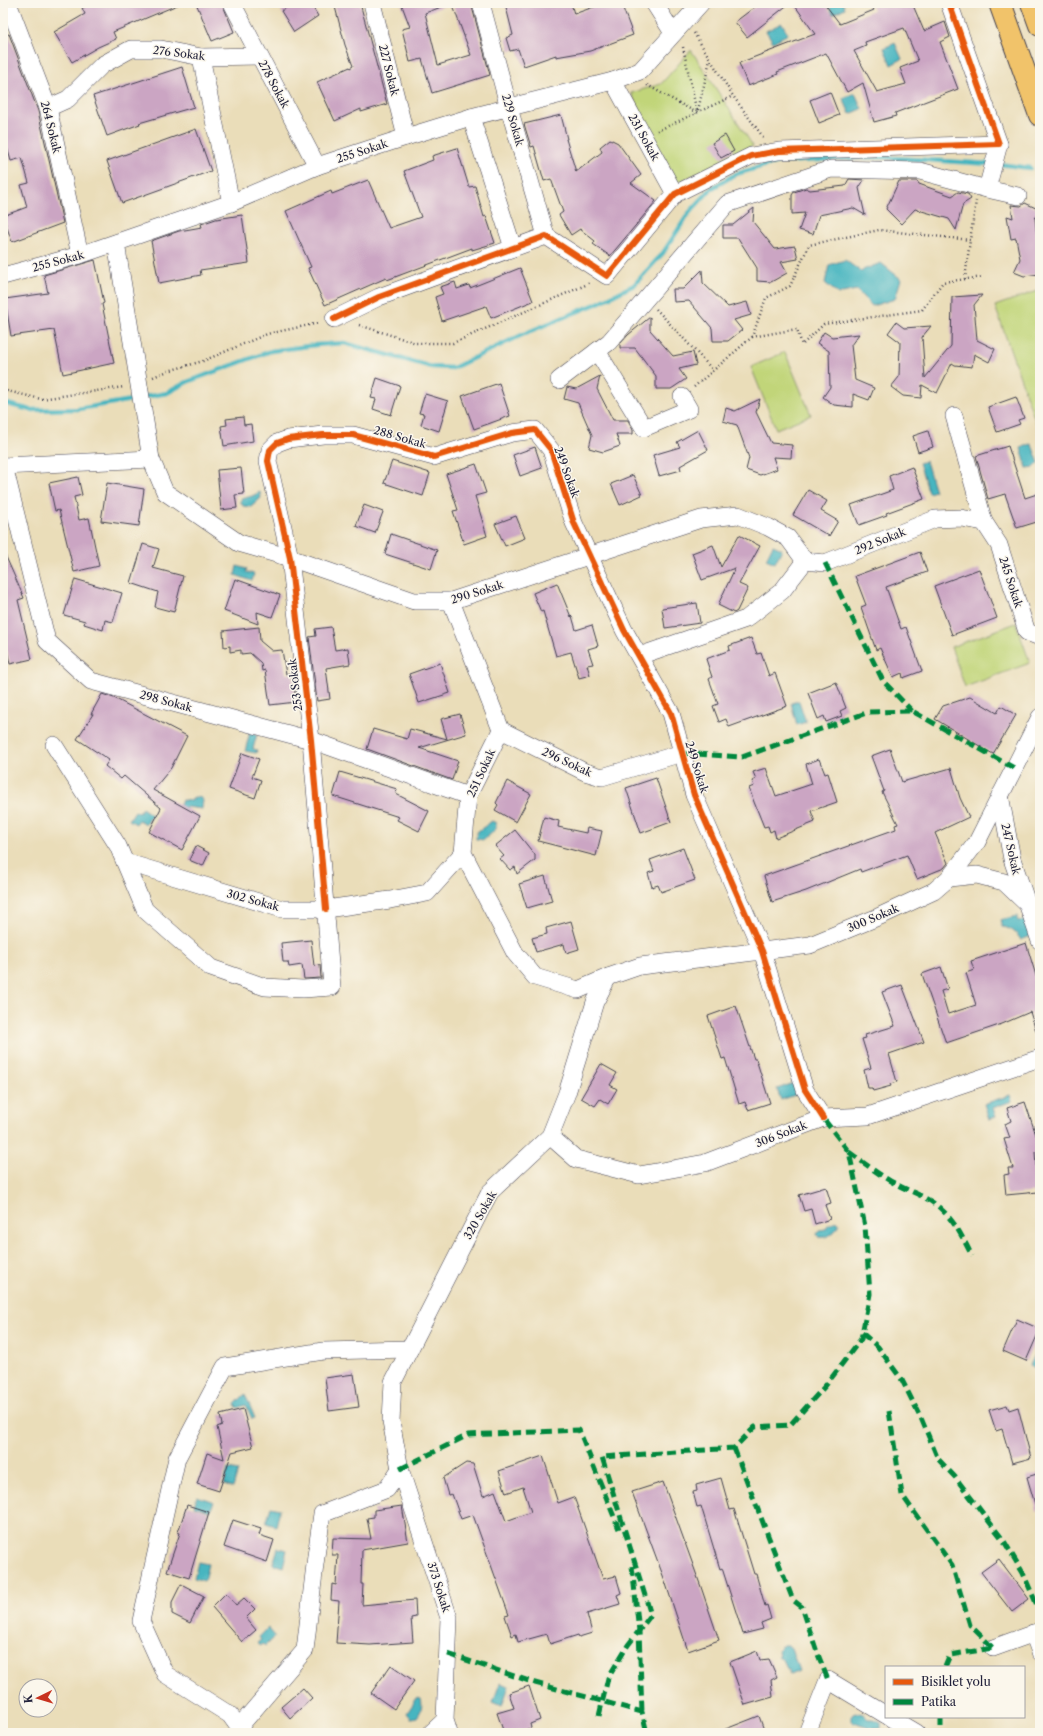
<svg xmlns="http://www.w3.org/2000/svg" width="1043" height="1736" font-family="'Libre Caslon Text',serif">
<rect width="100%" height="100%" fill="#fbf7ec"/>
<filter id="ink" filterUnits="userSpaceOnUse"><feTurbulence type="fractalNoise" baseFrequency=".025" numOctaves="2"/><feDisplacementMap in="SourceGraphic" scale="8" xChannelSelector="R" yChannelSelector="G"/><feConvolveMatrix kernelMatrix="1 2 1 2 8 2 1 2 1" color-interpolation-filters="sRGB"/></filter>
<filter id="wash" filterUnits="userSpaceOnUse"><feTurbulence type="fractalNoise" baseFrequency=".012" numOctaves="4" result="noise"/><feDisplacementMap in="SourceGraphic" scale="16" xChannelSelector="R" yChannelSelector="G"/><feGaussianBlur stdDeviation="0.9" result="paint"/><feColorMatrix in="noise" values="0 0 0 0 0 0 0 0 0 0 0 0 0 0 0 0 0 1.4 0 .05"/><feComposite in="paint" operator="in"/></filter>
<g filter="url(#wash)">
<rect width="100%" height="100%" fill="#eaddb9"/>
<g fill="#c1d579" stroke="#727c5a">
<polygon points="691,50 753,146 677,183 631,93 661,84"/>
<polygon points="1040,290 1040,434 995,306"/>
<polygon points="785,352 811,415 776,429 751,367"/>
<polygon points="1016,623 1030,663 965,687 951,647"/>
</g>
<g fill="#46b5c0" stroke="#346c7e">
<polygon points="828,3 843,3 845,8 833,14"/>
<polygon points="782,23 788,34 773,42 766,31"/>
<polygon points="895,43 902,59 891,65 884,48"/>
<polygon points="855,93 862,109 850,114 843,98"/>
<polygon points="845,260 860,271 881,263 901,279 895,299 872,306 856,290 838,294 825,283 829,265"/>
<polygon points="1030,444 1032,445 1039,463 1035,467 1027,468 1021,448"/>
<polygon points="926,461 935,491 929,493 919,463"/>
<polygon points="260,492 261,498 251,507 243,506 241,503 241,499 252,496"/>
<polygon points="773,545 782,549 775,563 766,559"/>
<polygon points="237,566 247,569 246,572 254,574 252,581 235,575"/>
<polygon points="799,701 806,722 797,725 791,703"/>
<polygon points="250,732 257,734 253,749 257,750 256,753 245,751"/>
<polygon points="194,797 199,797 203,800 202,809 186,807 182,810 180,805 182,800 191,801"/>
<polygon points="142,808 152,815 146,824 139,820 136,824 129,820 135,811 139,813"/>
<polygon points="492,821 496,823 496,829 484,840 476,839 477,832"/>
<path d="M1017 916V920L1019 921 1026 920 1031 936 1021 940C1016 932 1011 928 1002 927L1000 920Z"/>
<polygon points="794,1083 798,1094 781,1100 777,1089"/>
<polygon points="1010,1095 1012,1101 993,1108 996,1117 989,1119 984,1104"/>
<path d="M837 1221 839 1224C836 1232 828 1239 819 1237L817 1234 819 1230 826 1229 828 1225Z"/>
<polygon points="1037,1351 1040,1352 1040,1363 1037,1369 1030,1365"/>
<polygon points="245,1394 255,1418 252,1419 246,1405 237,1408 235,1404"/>
<polygon points="228,1469 238,1471 233,1488 224,1485"/>
<polygon points="197,1496 214,1502 210,1511 194,1506"/>
<polygon points="271,1507 280,1509 276,1526 266,1523"/>
<polygon points="278,1548 287,1550 283,1567 273,1564"/>
<polygon points="198,1562 208,1564 204,1581 194,1578"/>
<polygon points="268,1628 275,1636 265,1646 263,1644 261,1646 257,1643 261,1640 259,1637"/>
<polygon points="783,1645 788,1645 791,1648 799,1671 790,1675 783,1659 779,1658 778,1649"/>
<polygon points="500,1683 509,1686 502,1706 493,1702"/>
<path d="M417 1698 421 1699C423 1706 421 1712 417 1717L411 1718 407 1713Z"/>
<path d="M855 1712 863 1714 868 1719H874L881 1722V1727C874 1730 860 1724 852 1721V1715Z"/>
</g>
<g fill="none" stroke-linecap="round" stroke-linejoin="round">
<g stroke="#46b5c0" stroke-width="4.5">
<polyline points="998,164 1030,168"/>
<polyline points="145,397 167,393 187,382 271,351 316,345 344,343 432,367 453,368 528,332 596,304 634,285 663,253 689,213 712,188 736,174 777,162 879,157 991,164"/>
<polyline points="3,403 31,410 78,409 138,399"/>
</g>
</g>
<g id="blocks">
<g fill="#cba5c3" fill-rule="evenodd">
<polygon points="94,3 182,3 113,32 116,39 98,47 72,62 54,32 85,14 82,8"/>
<polygon points="196,3 222,3 234,32 212,41"/>
<polygon points="294,3 310,3 318,16 294,32 281,11"/>
<polygon points="334,3 360,3 387,104 361,112 361,109 335,121 317,82 350,67 350,68 353,66 345,45"/>
<polygon points="401,3 447,3 447,5 425,13 438,65 471,55 452,3 471,3 490,75 432,93 422,59 410,62 402,29 410,27"/>
<polygon points="505,3 571,3 574,14 605,3 621,3 633,35 590,51 556,57 556,55 524,66 518,49 510,51 506,38 513,35"/>
<polygon points="760,3 790,3 747,37 735,22"/>
<path d="M793 3H824L840 24 874 10 870 3H912L924 31 945 22 950 37 940 42 958 89 895 113 896 116 874 122 863 83 847 92 826 53 777 72 778 74 748 86 739 63 815 34ZM904 28 918 61 900 68 906 84 877 92 854 51 866 46 865 42Z"/>
<polygon points="9,34 38,111 63,223 12,242 3,216 27,207 21,185 29,183 22,158 11,161 3,133 3,36"/>
<polygon points="182,67 194,107 139,123 140,124 107,136 93,96"/>
<polygon points="830,92 839,115 819,123 810,100"/>
<polygon points="561,115 567,139 566,139 576,172 602,152 600,147 610,139 618,143 641,175 631,183 656,201 610,256 593,244 595,241 580,229 571,235 559,215 563,212 551,179 544,181 534,146 531,147 524,124"/>
<polygon points="196,129 211,171 122,203 107,161"/>
<polygon points="725,135 734,151 721,158 712,143"/>
<polygon points="457,148 469,187 475,186 484,217 486,216 495,243 472,250 472,248 387,280 386,278 325,305 308,268 311,267 286,211 331,191 332,194 368,180 389,228 421,217 404,171 433,160 432,156"/>
<polygon points="849,179 864,180 859,188 865,215 853,208 819,215 813,234 799,230 805,213 792,214 792,195 794,192 806,188 810,190 845,186"/>
<polygon points="899,181 917,181 919,184 952,196 958,192 968,194 971,199 963,204 956,230 949,219 915,209 901,224 886,209"/>
<polygon points="1025,203 1040,210 1040,212 1035,218 1037,238 1040,239 1040,274 1024,276 1014,272 1020,259 1016,238 1011,239 1007,216 1013,218 1011,205 1021,206"/>
<polygon points="754,208 753,222 775,249 795,246 798,259 781,262 787,273 771,282 757,281 757,268 738,238 723,238 723,225 733,225"/>
<polygon points="242,215 249,263 200,270 201,275 159,283 151,241 179,231 202,227 201,224 216,219"/>
<polygon points="95,260 104,303 102,304 114,363 63,374 54,330 11,336 5,299 48,293 44,275"/>
<polygon points="520,268 533,301 491,318 486,306 442,321 435,297 443,294 440,287 455,282 457,289 469,285 470,288"/>
<polygon points="702,270 703,283 728,307 747,302 751,315 734,320 742,330 728,341 713,341 712,328 689,301 674,302 673,289 683,289"/>
<polygon points="982,295 974,305 977,340 995,349 989,362 974,354 972,367 955,365 952,363 937,393 922,385 921,398 903,396 891,387 899,377 900,342 888,333 896,322 904,328 931,326 922,337 925,378 951,346 952,297"/>
<polygon points="650,317 650,330 673,356 693,352 696,365 679,369 686,379 671,389 656,389 656,376 635,348 620,348 620,344 628,335"/>
<polygon points="824,332 832,337 859,334 851,345 855,380 874,388 869,400 853,394 853,407 834,405 823,397 830,387 829,351 817,343"/>
<polygon points="600,376 597,389 613,420 628,420 633,430 633,434 616,434 620,446 603,452 589,448 592,435 578,403 564,399 567,387 576,389"/>
<polygon points="377,378 400,386 391,415 373,409 376,399 371,398"/>
<polygon points="499,383 510,416 474,429 462,396"/>
<polygon points="425,394 448,401 439,431 421,425 424,414 419,413"/>
<polygon points="1016,397 1024,418 1018,420 1020,424 997,432 988,407"/>
<polygon points="760,399 756,412 771,443 792,445 791,458 773,457 777,469 760,475 746,470 749,458 737,425 723,421 726,408 735,411"/>
<polygon points="243,417 244,425 251,424 253,441 224,446 221,426 227,425 226,419"/>
<polygon points="698,430 708,450 680,466 681,470 659,476 653,455 680,447 677,442"/>
<polygon points="928,431 933,447 918,452 913,436"/>
<polygon points="1008,446 1025,498 1040,493 1040,521 1017,528 1005,494 988,499 976,456"/>
<polygon points="535,447 542,468 520,476 513,455"/>
<polygon points="392,461 430,473 423,496 384,483"/>
<polygon points="476,464 486,493 475,496 487,536 464,544 453,511 458,510 446,474"/>
<polygon points="912,467 924,499 886,513 887,515 859,525 851,505 893,490 889,476"/>
<polygon points="241,468 244,494 235,495 237,508 221,510 217,470"/>
<polygon points="633,475 642,495 620,505 611,484"/>
<polygon points="78,477 82,495 74,497 79,520 89,518 99,566 74,572 59,510 55,511 49,483"/>
<polygon points="107,483 144,489 139,526 101,521"/>
<polygon points="808,490 827,501 821,511 838,521 829,536 793,515"/>
<polygon points="364,505 383,512 375,533 356,526"/>
<polygon points="516,516 525,538 505,546 495,524"/>
<polygon points="391,534 437,550 431,569 385,554"/>
<polygon points="739,535 760,546 739,584 748,588 737,611 734,613 718,605 735,568 702,580 692,553 713,545 721,567"/>
<polygon points="143,544 159,549 153,568 183,576 174,612 155,607 158,592 131,583"/>
<polygon points="3,550 24,598 18,600 32,659 10,664 3,633"/>
<polygon points="920,552 927,572 886,587 901,629 906,627 922,671 903,678 902,673 893,677 880,648 876,650 861,607 866,605 855,576"/>
<polygon points="979,569 997,618 952,635 934,586"/>
<polygon points="75,579 122,593 113,622 105,620 103,630 84,624 85,621 64,615"/>
<polygon points="235,579 280,595 272,617 257,612 258,624 224,611"/>
<polygon points="557,583 571,617 572,616 576,630 592,625 598,646 588,649 593,664 587,665 590,675 579,678 571,652 556,656 543,611 541,612 533,593"/>
<polygon points="697,603 700,623 665,628 662,608"/>
<polygon points="259,627 260,641 272,651 282,650 286,674 293,673 296,702 270,705 265,670 262,671 261,663 250,653 241,654 241,650 230,652 230,646 224,647 223,631"/>
<polygon points="331,627 335,650 348,648 350,664 326,668 330,699 317,701 309,637 316,636 315,629"/>
<polygon points="751,638 757,654 761,653 769,676 775,673 787,706 729,727 726,719 719,722 713,706 718,704 709,679 712,677 706,659 730,650 729,646"/>
<polygon points="440,663 450,693 419,703 409,674"/>
<polygon points="836,682 846,708 840,711 842,716 826,722 824,716 818,719 808,693"/>
<polygon points="102,694 114,698 187,736 171,768 153,790 200,816 182,850 149,832 161,808 124,776 121,779 105,766 109,760 77,739 93,714 91,714"/>
<polygon points="970,697 997,713 1001,706 1016,715 993,754 935,719 943,706"/>
<polygon points="460,714 466,734 419,748 458,761 452,780 367,749 373,729 407,739 410,729 447,739 441,719"/>
<polygon points="890,749 902,782 951,768 960,798 969,817 935,833 948,863 944,868 917,879 907,855 861,872 860,869 806,891 772,902 764,876 896,829 895,825 898,824 882,792 884,791 871,756"/>
<polygon points="242,753 259,759 252,777 261,780 255,798 229,789"/>
<polygon points="819,759 825,774 828,773 837,802 811,811 815,822 776,838 774,830 770,832 768,826 764,827 754,802 749,788 754,786 752,781 756,779 753,772 766,768 776,796 812,784 806,764"/>
<polygon points="340,772 397,789 396,794 429,811 419,831 397,820 399,817 333,796"/>
<polygon points="656,778 671,822 641,833 626,788"/>
<polygon points="507,781 531,794 516,822 495,810 498,805 496,803"/>
<polygon points="544,817 559,821 558,827 586,833 587,828 602,831 596,856 538,841"/>
<polygon points="515,830 535,855 535,860 517,874 515,867 510,870 500,859 504,856 495,846"/>
<polygon points="196,846 209,853 203,866 189,860"/>
<polygon points="683,848 695,880 661,892 658,885 652,887 648,873 654,871 650,860"/>
<polygon points="545,876 552,901 527,908 519,884"/>
<polygon points="571,921 579,949 566,953 564,944 536,952 532,938 547,934 546,928"/>
<polygon points="311,940 314,966 320,965 321,978 304,979 302,965 289,967 288,962 283,962 281,943"/>
<polygon points="1026,943 1037,979 1040,978 1040,1034 1037,1034 1030,1012 1002,1024 946,1043 922,974 941,967 948,989 941,991 948,1014 976,1005 966,973 974,970 971,961"/>
<polygon points="902,985 924,1042 889,1054 897,1082 890,1084 891,1086 873,1091 872,1088 868,1088 864,1070 871,1068 862,1039 866,1038 865,1035 895,1026 882,992"/>
<polygon points="736,1006 754,1059 756,1059 770,1103 748,1110 745,1102 739,1104 725,1058 722,1059 708,1016"/>
<polygon points="601,1064 617,1073 610,1085 617,1089 608,1104 600,1099 595,1106 581,1098"/>
<polygon points="1025,1102 1040,1147 1040,1150 1035,1152 1038,1192 1006,1195 1004,1175 1009,1174 1008,1168 1013,1168 1004,1139 1010,1138 1005,1124 1011,1121 1007,1108"/>
<polygon points="826,1187 831,1203 825,1205 830,1219 815,1224 811,1209 804,1211 799,1195"/>
<polygon points="1017,1319 1040,1329 1026,1361 1003,1351"/>
<polygon points="354,1374 359,1407 329,1411 325,1378"/>
<polygon points="1007,1405 1009,1410 1018,1407 1031,1458 1012,1463 1002,1429 996,1431 989,1410"/>
<polygon points="243,1409 253,1447 232,1452 219,1491 197,1484 207,1453 224,1459 217,1427 222,1425 220,1415"/>
<polygon points="543,1456 558,1503 574,1497 603,1579 616,1576 621,1593 617,1595 620,1604 587,1614 592,1633 579,1637 578,1635 550,1644 547,1634 518,1642 516,1634 512,1636 505,1616 509,1615 473,1515 461,1519 452,1494 448,1495 443,1478 466,1463 473,1464 483,1496 495,1491 506,1521 531,1512 523,1487 506,1493 499,1471"/>
<polygon points="1040,1473 1040,1510 1037,1511 1027,1477"/>
<polygon points="721,1478 730,1510 734,1509 754,1574 756,1574 765,1606 767,1605 771,1619 761,1623 763,1629 743,1634 722,1568 720,1569 701,1506 697,1507 693,1492 697,1491 696,1485"/>
<polygon points="663,1482 701,1587 719,1640 688,1651 665,1581 632,1492"/>
<polygon points="187,1505 209,1512 189,1578 167,1571 180,1533 178,1532"/>
<polygon points="402,1506 408,1542 362,1550 361,1584 363,1584 362,1605 415,1600 416,1617 411,1618 413,1642 370,1645 336,1643 339,1601 331,1600 332,1584 336,1585 338,1555 332,1555 333,1538 371,1539 367,1518 374,1517 374,1510"/>
<polygon points="233,1520 261,1529 259,1535 274,1540 267,1562 224,1547"/>
<polygon points="999,1559 1029,1599 1012,1612 981,1572"/>
<polygon points="181,1584 204,1596 190,1623 172,1614 172,1602"/>
<polygon points="226,1593 236,1605 244,1598 255,1609 246,1618 256,1630 242,1642 212,1607"/>
<polygon points="757,1651 760,1660 769,1659 777,1677 771,1680 773,1697 745,1705 730,1662"/>
<polygon points="391,1665 414,1681 394,1709 371,1693"/>
<polygon points="529,1686 540,1720 530,1724 531,1728 516,1733 504,1733 497,1713 514,1708 509,1693"/>
<polygon points="303,1688 312,1698 290,1718 281,1707"/>
<polygon points="759,1716 765,1733 719,1733 718,1732"/>
</g>
</g>
</g>
<g filter="url(#ink)">
<use href="#blocks" fill-opacity="0" stroke="#403e4e" stroke-width="1"/>
<g fill="none" stroke-linecap="round" stroke-linejoin="round">
<defs>
<g id="minor">
<polyline points="8,3 48,108 80,255"/>
<polyline points="232,3 317,166"/>
<polyline points="372,3 406,137"/>
<polyline points="481,3 509,108 546,236"/>
<polyline points="654,3 673,33"/>
<polyline points="201,57 231,203"/>
<polyline points="613,81 675,194"/>
<polyline points="48,108 68,99 102,65 131,49 161,49 201,57 259,56"/>
<polyline points="471,117 513,248"/>
<polyline points="987,189 1018,196"/>
<polyline points="116,243 151,459 165,492 239,543 290,558 414,601 451,601 701,519 738,515 768,527 788,538 805,561 825,563 935,519 961,518 984,522"/>
<polyline points="3,276 80,255 231,203 317,166 406,137 471,117 613,81 640,71 701,3"/>
<polyline points="334,319 379,297 546,236 607,276 675,194 751,156 779,151 999,144 949,3"/>
<polyline points="597,351 644,428 689,409 682,397"/>
<polyline points="559,380 609,342 727,204 831,169 920,171 987,189 999,144"/>
<polyline points="954,416 984,522 999,545 1027,632 1040,637"/>
<polyline points="3,466 151,459"/>
<polyline points="4,466 47,641 91,681 311,740 468,796"/>
<polyline points="451,601 501,730 468,796 463,853 515,953 535,977 578,990 608,977 640,966 810,945 878,917 934,891 949,878 977,842 1040,717"/>
<polyline points="639,656 746,619 782,591 805,561"/>
<polyline points="501,730 585,772 602,777 682,753"/>
<polyline points="54,745 118,846 145,910 211,968 265,987 303,989 332,987 311,740 290,558 268,461 270,450 277,443 288,439 323,435 353,435 434,457 512,433 535,430 551,450 574,523 624,630 671,713 694,795 762,951 805,1090 823,1118"/>
<polyline points="1000,795 1012,859 1040,941"/>
<polyline points="125,862 282,909 326,909 390,900 427,893 463,853"/>
<polyline points="949,878 977,875 1004,882 1025,902"/>
<polyline points="550,1136 576,1159 639,1175 705,1163 823,1118 868,1116 1040,1058"/>
<polyline points="1033,1633 1040,1652"/>
<polyline points="993,1648 1040,1631"/>
<polyline points="889,1717 916,1733"/>
<polyline points="242,1733 239,1727 305,1650 316,1556 322,1514 387,1489 400,1469"/>
<polyline points="243,1733 230,1715 165,1674 141,1621 177,1458 225,1367 323,1351 410,1349"/>
<polyline points="431,1733 445,1720"/>
<polyline points="449,1733 445,1720 449,1618 400,1469 391,1421 393,1382 490,1192 550,1136 567,1093 595,1002 608,977"/>
<polyline points="807,1733 828,1680 886,1715"/>
</g>
<g id="highway">
<polyline points="1000,3 1040,115"/>
<polyline points="1032,3 1040,25"/>
</g>
</defs>
<use href="#minor" stroke="#403e4e" stroke-width="18"/>
<use href="#highway" stroke="#403e4e" stroke-width="24"/>
<g stroke="#403e4e" stroke-width="2.5" stroke-dasharray="1 3" stroke-linecap="butt">
<polyline points="694,33 733,96 763,137"/>
<polyline points="683,47 697,113"/>
<polyline points="647,85 697,113"/>
<polyline points="698,110 710,60"/>
<polyline points="657,131 733,96"/>
<polyline points="965,279 970,240"/>
<polyline points="656,309 713,370"/>
<polyline points="359,325 416,343 453,343 590,283"/>
<polyline points="752,337 797,329 802,345 824,324 922,310 943,282 983,277"/>
<polyline points="153,377 168,371 203,361 267,334 319,323"/>
<polyline points="694,387 752,337 766,298 790,286 809,245 879,230 970,240 976,201"/>
<polyline points="3,390 41,399 124,387"/>
</g>
<use href="#minor" stroke="#fff" stroke-width="17"/>
<use href="#highway" stroke="#f1c36a" stroke-width="22"/>
<g stroke="#00873e" stroke-width="5" stroke-dasharray="10 5" stroke-linecap="butt">
<polyline points="825,563 883,681 912,711"/>
<polyline points="682,753 742,757 869,712 912,711 1014,768"/>
<path d="M849 1152C864 1163 878 1174 894 1183 910 1192 929 1197 942 1210 956 1223 964 1240 972 1256"/>
<polyline points="862,1333 878,1347 902,1380 921,1418 938,1459 955,1477 1004,1541 1023,1573 1040,1612"/>
<polyline points="889,1411 902,1495 952,1565 970,1625 993,1648"/>
<polyline points="734,1448 793,1600 802,1607 817,1652 828,1680"/>
<polyline points="400,1469 468,1435 579,1430 619,1529"/>
<polyline points="632,1566 639,1631 642,1712"/>
<polyline points="448,1654 535,1683 642,1712 647,1733"/>
<polyline points="945,1667 950,1655 993,1648"/>
<polyline points="599,1716 608,1678 628,1645 651,1615 602,1457 734,1448 755,1427 790,1425 826,1385 861,1339 870,1294 865,1226 849,1152 823,1118"/>
<polyline points="941,1717 941,1733"/>
</g>
<defs>
<g id="cycleway">
<polyline points="334,319 379,297 546,236 607,276 675,194 751,156 779,151 999,144 949,3"/>
<polyline points="326,909 311,740 290,558 268,461 270,450 277,443 288,439 323,435 353,435 434,457 512,433 535,430 551,450 574,523 624,630 671,713 694,795 762,951 805,1090 823,1118"/>
</g>
</defs>
<use href="#cycleway" stroke="#fbf7ec" stroke-width="8"/>
<use href="#cycleway" stroke="#e8590c" stroke-width="6"/>
</g>
</g>
<g text-anchor="middle" stroke-width="3" stroke-linejoin="round" paint-order="stroke">
<g font-size="11" fill="#22223b" stroke="#fbf7ec">
<text transform="translate(179 53) rotate(7)" y="4">276 Sokak</text>
<text transform="translate(389 70) rotate(76)" y="4">227 Sokak</text>
<text transform="translate(274 84) rotate(62)" y="4">278 Sokak</text>
<text transform="translate(513 120) rotate(74)" y="4">229 Sokak</text>
<text transform="translate(51 127) rotate(76)" y="4">264 Sokak</text>
<text transform="translate(644 137) rotate(61)" y="4">231 Sokak</text>
<text transform="translate(362 151) rotate(-18)" y="4">255 Sokak</text>
<text transform="translate(58 261) rotate(-15)" y="4">255 Sokak</text>
<text transform="translate(400 437) rotate(16)" y="4">288 Sokak</text>
<text transform="translate(567 472) rotate(70)" y="4">249 Sokak</text>
<text transform="translate(880 541) rotate(-22)" y="4">292 Sokak</text>
<text transform="translate(1011 582) rotate(72)" y="4">245 Sokak</text>
<text transform="translate(477 592) rotate(-17)" y="4">290 Sokak</text>
<text transform="translate(295 685) rotate(-97)" y="4">253 Sokak</text>
<text transform="translate(166 701) rotate(15)" y="4">298 Sokak</text>
<text transform="translate(567 762) rotate(25)" y="4">296 Sokak</text>
<text transform="translate(697 767) rotate(73)" y="4">249 Sokak</text>
<text transform="translate(481 773) rotate(-65)" y="4">251 Sokak</text>
<text transform="translate(1011 849) rotate(77)" y="4">247 Sokak</text>
<text transform="translate(253 900) rotate(15)" y="4">302 Sokak</text>
<text transform="translate(873 918) rotate(-23)" y="4">300 Sokak</text>
<text transform="translate(781 1134) rotate(-21)" y="4">306 Sokak</text>
<text transform="translate(480 1215) rotate(-60)" y="4">320 Sokak</text>
<text transform="translate(439 1587) rotate(72)" y="4">373 Sokak</text>
</g>
</g>
<rect width="1043" height="1736" fill="none" stroke="#fbf7ec" stroke-width="16"/>
<rect x="885" y="1666" width="140" height="52" fill="#fbf7ec" stroke="#a4a2a5"/>
<rect x="893" y="1679" width="20" height="6" fill="#e8590c" stroke="#a4a2a5"/>
<text x="921" y="1686" font-size="12" fill="#22223b">Bisiklet yolu</text>
<rect x="893" y="1699" width="20" height="6" fill="#00873e" stroke="#a4a2a5"/>
<text x="921" y="1706" font-size="12" fill="#22223b">Patika</text>
<g transform="translate(38 1698) rotate(265)"><circle r="19" fill="#fbf7ec" stroke="#a4a2a5"/>
<path d="M0-3L7 15L0 10L-7 15Z" fill="#c8321e"/>
<text y="-6" font-size="11" font-weight="bold" text-anchor="middle" fill="#22223b">K</text>
</g>
</svg>
